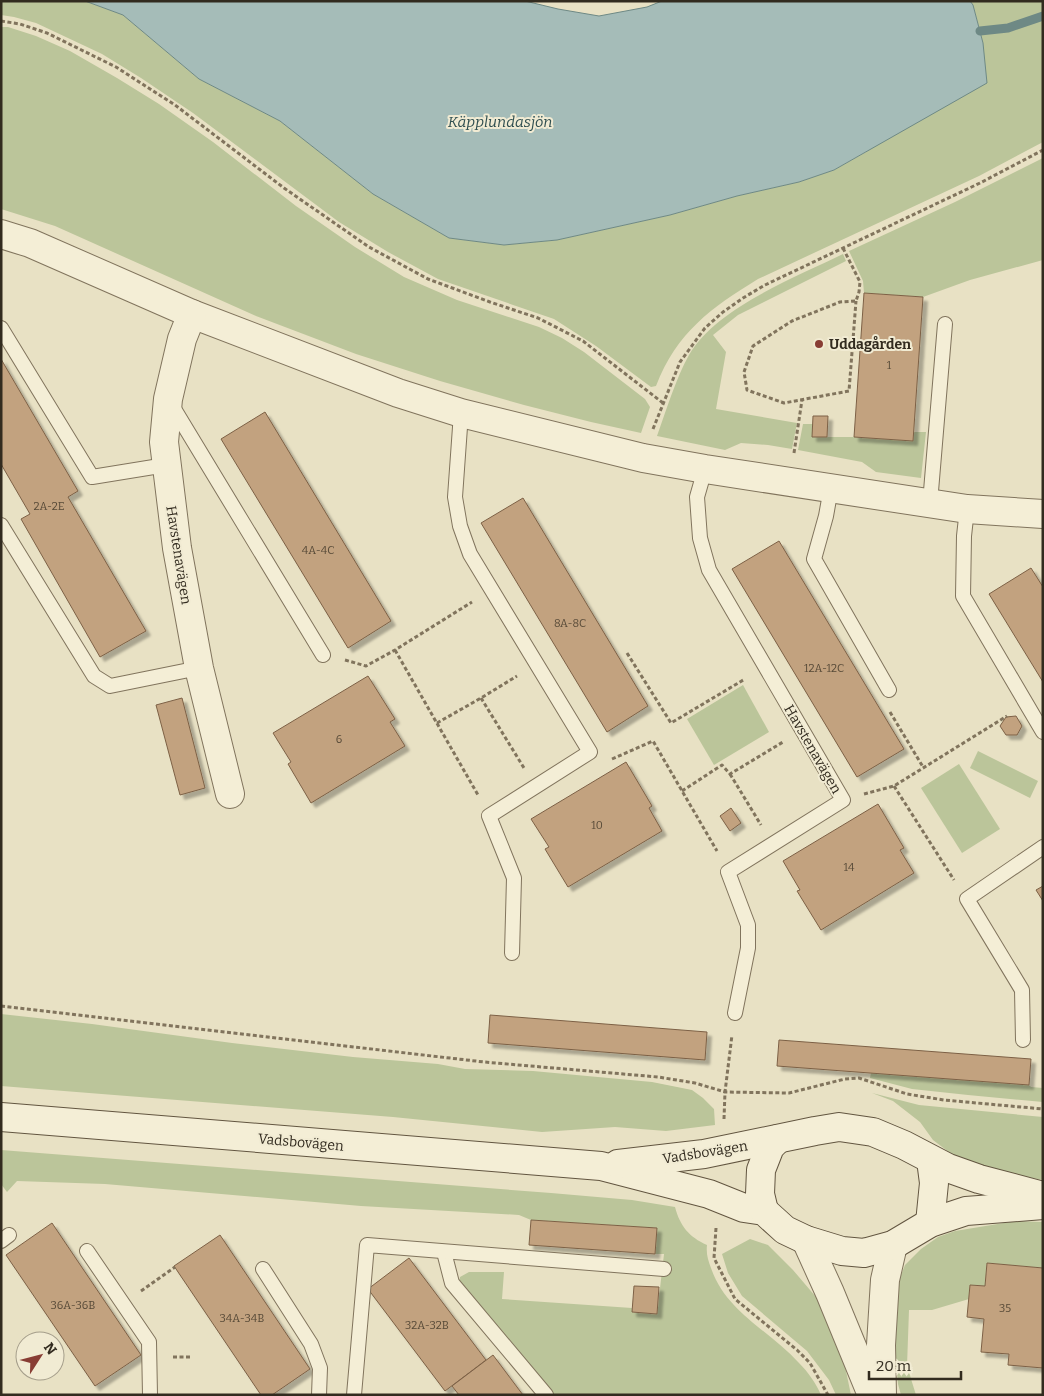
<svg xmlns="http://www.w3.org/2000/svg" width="1044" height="1396" font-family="Bitter,serif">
<defs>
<filter id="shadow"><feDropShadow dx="4.5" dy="4.5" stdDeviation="1" flood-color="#0004"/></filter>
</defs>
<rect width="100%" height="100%" fill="#e8e1c4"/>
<g fill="#bbc59a">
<path d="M1 1H85L123 15 199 79 280 121 373 194 449 238 504 245 557 240 670 215 737 196 799 182 834 170 866 152 983 43 973 5 970 1H1043V142L979 176 758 279C711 308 677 332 656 386L651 387 596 346 554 319 438 279 388 252 339 222 193 113 141 78 102 54 36 23 14 17 1 15Z"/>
<polygon points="1,27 8,27 36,36 70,51 117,78 159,104 213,142 296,206 355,247 404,277 457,300 539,327 562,338 584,352 645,399 650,407 641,433 591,422 524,405 440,381 356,354 256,316 55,226 1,209"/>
<polygon points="1043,158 1043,260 970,280 923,297 864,293 863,281 849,251 955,202"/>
<path d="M843 254 846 261 738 315 713 335 726 352 716 409 797 423 792 449 768 445 741 443 725 450 657 436C666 411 676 378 689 355 716 308 796 277 843 254Z"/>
<polygon points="803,424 813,424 813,437 854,437 913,441 914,432 926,432 921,478 876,472 862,462 798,450"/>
<polygon points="743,685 769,732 714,765 687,719"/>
<polygon points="978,751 1038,781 1030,798 970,768"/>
<polygon points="959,764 1000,829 962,853 921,788"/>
<polygon points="1,1014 92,1024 232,1043 353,1057 438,1064 465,1069 533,1071 652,1082 692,1090 703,1098 714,1109 715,1125 666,1131 615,1127 542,1132 393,1117 1,1086"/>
<polygon points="871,1073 1029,1085 1031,1087 1043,1088 1043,1102 968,1095 912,1089 870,1078"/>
<polygon points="872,1093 919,1105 1043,1117 1043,1180 995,1171 954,1156 933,1140 920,1122 893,1101"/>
<path d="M1 1150 551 1193 632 1200 675 1207C680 1226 689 1237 707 1245 706 1254 708 1260 711 1268 726 1312 769 1330 799 1363 808 1372 816 1383 821 1395H552L459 1283 460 1277 469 1272H504L502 1299 632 1308V1312L657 1314 664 1254H655L656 1228 531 1220 519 1215 361 1206 105 1184 17 1181 7 1192 1 1184Z"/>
<polygon points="1016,1221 1043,1222 1043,1268 987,1263 985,1286 970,1285 969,1299 932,1310 909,1310 907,1366 916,1395 901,1395 898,1384 892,1315 895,1290 905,1265 921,1249 938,1237 955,1231"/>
<polygon points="750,1239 768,1245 793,1270 816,1297 831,1320 841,1347 851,1395 836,1395 829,1380 807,1351 742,1296 728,1273 722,1254"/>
</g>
<polygon fill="#a5bcb8" stroke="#6e8985" points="85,1 525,1 558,9 599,16 647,7 662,1 970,1 973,5 983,43 987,83 834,170 799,182 737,196 670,215 557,240 504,245 449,238 373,194 280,121 199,79 123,15"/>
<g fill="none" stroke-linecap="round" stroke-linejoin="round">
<polyline stroke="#6e8985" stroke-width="9" points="980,31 1008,28 1043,16"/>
</g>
<g fill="#c2a27f" stroke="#7d6146" filter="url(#shadow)">
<polygon points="864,293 923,297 913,441 854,437"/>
<polygon points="1,359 78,491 68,497 146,631 100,657 21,519 30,514 1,464"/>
<polygon points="265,412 391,621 348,648 221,439"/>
<polygon points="813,416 828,416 827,437 812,437"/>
<polygon points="523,498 648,706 607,732 481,523"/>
<polygon points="779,541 904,749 857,777 732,569"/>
<polygon points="1031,568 1043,587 1043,682 989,594"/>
<polygon points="368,676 395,719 390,722 405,746 311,803 288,764 291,762 273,733"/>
<polygon points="182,698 205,788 180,795 156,705"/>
<polygon points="1016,716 1022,726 1017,735 1006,735 1000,726 1006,717"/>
<polygon points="626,762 652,806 649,808 662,831 568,887 545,849 549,847 531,819"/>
<polygon points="878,804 904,848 900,850 914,873 821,930 797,891 800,890 783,861"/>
<polygon points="731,808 741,823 730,831 720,816"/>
<polygon points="1043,886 1043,901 1036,890"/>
<polygon points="490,1015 707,1032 705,1060 488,1043"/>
<polygon points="779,1040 1031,1059 1029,1085 777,1066"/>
<polygon points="531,1220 657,1228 655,1254 529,1245"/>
<polygon points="52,1223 141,1355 95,1386 6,1255"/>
<polygon points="220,1235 310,1369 272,1395 261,1395 174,1266"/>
<polygon points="409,1258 486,1360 445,1391 368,1289"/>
<polygon points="987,1263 1043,1268 1043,1368 1008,1365 1009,1354 981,1352 984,1319 967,1317 970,1285 985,1286"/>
<polygon points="634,1286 659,1287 657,1314 632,1312"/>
<polygon points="493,1355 523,1395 459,1395 452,1386"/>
</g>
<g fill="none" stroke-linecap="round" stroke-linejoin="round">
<defs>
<g id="lane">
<polyline points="1,328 92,477 166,465"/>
<polyline points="171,404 323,655"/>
<polyline points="461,413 455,497 460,526 470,554 590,752 489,816 514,878 512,953"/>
<polyline points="705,469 697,497 700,538 709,570 843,800 728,872 748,925 748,948 735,1013"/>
<polyline points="831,488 826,516 814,559 889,690"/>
<polyline points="930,503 945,324"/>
<polyline points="967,509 964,536 963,596 1043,732"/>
<polyline points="1,525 94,676 110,686 199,668"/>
<polyline points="1023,1040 1022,990 967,899 1043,847"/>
<polyline points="1,1241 9,1235"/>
<polyline points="87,1251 149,1342 150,1395"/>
<polyline points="444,1252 452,1283 546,1395"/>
<polyline points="263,1269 311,1344 320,1368 319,1395"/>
<polyline points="354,1395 367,1245 664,1269"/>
</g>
<g id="street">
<polyline points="1,234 30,243 192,314 398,393 461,413 643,458 705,469 967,509 1043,514"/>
<polyline points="192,314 182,339 168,399 164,442 177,548 199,668 230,794"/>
<polyline points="806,1240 830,1293 872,1395"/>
<polyline points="882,1395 881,1345 885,1280 893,1245"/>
</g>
<g id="secondary">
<polyline points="1,1117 601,1166 709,1194 744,1208 764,1211 785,1230 806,1240 842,1251 864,1253 893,1245 930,1223 966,1211 1043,1205"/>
<polyline points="618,1164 704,1154 815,1131 839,1127 873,1132 904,1145 948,1168 979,1179 1043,1196"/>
<polyline points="764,1211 760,1194 761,1170 770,1147 778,1139"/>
<polyline points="930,1223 934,1183 931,1160"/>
</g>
</defs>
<use href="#lane" stroke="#81745d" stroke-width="16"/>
<use href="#street" stroke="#81745d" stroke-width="30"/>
<use href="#secondary" stroke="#625540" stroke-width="30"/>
<g stroke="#81745d" stroke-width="3" stroke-dasharray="4 2.5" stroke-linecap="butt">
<polyline points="1,21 20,24 47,33 116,67 175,105 284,188 369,247 428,279 490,302 538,318 583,341 663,403"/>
<polyline points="843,248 860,282 859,292 856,301 840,302 792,321 753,346 744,372 747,390 784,403 849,391 856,301"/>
<polyline points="653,429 680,362 705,328 723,312 743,298 765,285 980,183 1043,150"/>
<polyline points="794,453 802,400"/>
<polyline points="395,650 478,795"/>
<polyline points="627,653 671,723 745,679"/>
<polyline points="345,660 366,666 395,650 472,602"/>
<polyline points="481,698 524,768"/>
<polyline points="890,712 923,767"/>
<polyline points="437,723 481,698 517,676"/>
<polyline points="612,759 653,741 717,851"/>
<polyline points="730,774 761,825"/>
<polyline points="894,786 954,880"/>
<polyline points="682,791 722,765 730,774 783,742"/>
<polyline points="864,794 894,786 1007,716"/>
<polyline points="1,1006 484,1062 658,1077 695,1083 725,1092 789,1093 845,1079 859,1078 907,1094 944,1100 1043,1109"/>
<polyline points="724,1119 725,1092 732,1035"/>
<polyline points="716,1228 714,1258 735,1299 797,1350 810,1363 828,1395"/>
<polyline points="141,1291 175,1267"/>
<polyline points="173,1357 190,1357"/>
</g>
<use href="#lane" stroke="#f4eed6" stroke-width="14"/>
<use href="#street" stroke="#f4eed6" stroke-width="28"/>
<use href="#secondary" stroke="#f4eed6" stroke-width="28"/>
</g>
<circle fill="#883d34" stroke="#f1ebd3" stroke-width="2" cx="819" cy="344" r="5"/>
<g text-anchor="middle" stroke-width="4" stroke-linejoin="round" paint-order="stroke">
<g font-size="11" fill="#564937">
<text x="889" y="369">1</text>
<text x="49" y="510">2A-2E</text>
<text x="318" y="554">4A-4C</text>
<text x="570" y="627">8A-8C</text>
<text x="824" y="672">12A-12C</text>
<text x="339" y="743">6</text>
<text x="597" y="829">10</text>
<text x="849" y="871">14</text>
<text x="73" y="1309">36A-36B</text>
<text x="1005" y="1312">35</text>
<text x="242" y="1322">34A-34B</text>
<text x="427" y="1329">32A-32B</text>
</g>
<g font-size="14" font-weight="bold" fill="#322b1f" stroke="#f1ebd3" text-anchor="start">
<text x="829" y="349">Uddagården</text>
</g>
<g font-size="14" fill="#322b1f" stroke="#f1ebd3">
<text transform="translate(179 555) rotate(81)" y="5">Havstenavägen</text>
<text transform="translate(813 749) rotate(60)" y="5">Havstenavägen</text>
<text transform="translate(301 1142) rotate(5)" y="5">Vadsbovägen</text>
<text transform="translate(705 1152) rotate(-9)" y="5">Vadsbovägen</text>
</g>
<g font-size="15" font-style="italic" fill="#304f50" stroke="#f1ebd3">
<text x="500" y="127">Käpplundasjön</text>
</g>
</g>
<rect width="1044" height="1396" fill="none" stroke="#322b1f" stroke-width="5"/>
<g transform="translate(40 1356) rotate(54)"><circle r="24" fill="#f1ebd3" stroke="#a59e8b"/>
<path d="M0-4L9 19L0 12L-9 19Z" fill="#883d34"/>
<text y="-8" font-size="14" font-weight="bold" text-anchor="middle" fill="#322b1f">N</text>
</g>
<path d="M869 1371v8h92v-8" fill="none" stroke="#322b1f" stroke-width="2.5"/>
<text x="876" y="1371" font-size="15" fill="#322b1f" stroke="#f1ebd3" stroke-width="4" paint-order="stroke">20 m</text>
</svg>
